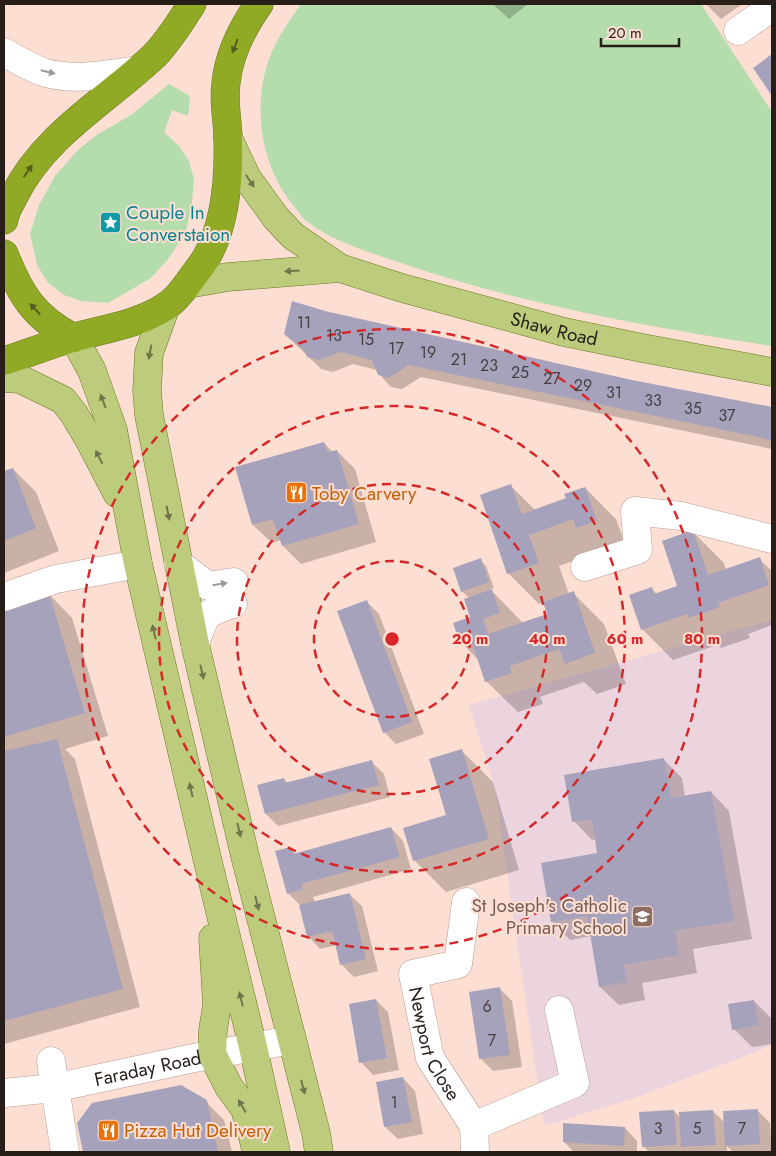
<svg xmlns="http://www.w3.org/2000/svg" width="776" height="1156" font-family="Jost,sans-serif">
<rect width="100%" height="100%" fill="#fcded3"/>
<polygon fill="#ecd4de" points="772,620 772,1044 756,1052 634,1098 544,1126 495,789 469,705"/>
<g fill="#b4dcad">
<path d="M301 4H701L772 112V346C647 327 521 304 401 263 368 252 333 242 305 220 301 216 297 210 293 205 261 166 252 107 269 59 277 38 289 21 301 4Z"/>
<polygon points="169,84 190,96 188,116 172,110 164,132 179,146 189,161 194,179 192,202 186,232 169,258 151,278 108,303 81,301 64,295 48,283 37,265 30,234 39,205 55,176 78,150 98,134 131,115"/>
</g>
<g fill="#0003">
<polygon points="493,4 528,4 509,19"/>
<polygon points="706,4 740,4 741,5 721,19"/>
<polygon points="324,312 632,381 772,408 772,449 421,377 402,389 391,387 379,374 377,370 353,364 333,372 321,369 285,334"/>
<polygon points="324,443 333,452 337,451 355,469 376,542 301,564 283,546 281,540 272,543 253,525 237,468"/>
<polygon points="13,469 36,492 59,551 4,573 4,473"/>
<polygon points="511,486 535,510 568,499 585,488 616,519 628,552 601,551 559,566 569,594 573,593 604,624 626,684 597,694 584,682 540,697 543,704 518,712 487,682 479,661 462,643 472,618 469,598 462,591 480,560 486,566 494,588 490,589 523,623 549,614 544,602 539,604 508,573"/>
<polygon points="693,532 724,563 726,570 759,559 772,571 772,625 748,634 750,638 721,648 717,645 673,660 642,629 651,588 657,594 679,587"/>
<polygon points="49,594 72,618 108,736 65,749 75,759 140,1007 4,1044 4,608"/>
<polygon points="366,601 379,614 424,734 396,744 384,732"/>
<polygon points="462,751 493,782 519,870 446,892 415,861 405,829 447,816"/>
<polygon points="664,760 682,778 685,797 711,792 729,811 752,939 693,949 697,973 642,983 645,1000 619,1005 600,987 591,936 570,940 552,921 599,854 596,839 592,840 574,821"/>
<polygon points="372,762 384,774 390,797 278,826 266,814 284,779 288,783"/>
<polygon points="391,828 403,841 411,869 313,897 315,902 349,894 362,906 378,971 354,977 342,965 337,945 320,949 308,936 300,905 288,893 290,849 297,855"/>
<polygon points="499,988 512,1001 522,1067 493,1071 481,1059 470,993"/>
<polygon points="376,1000 388,1012 399,1070 373,1075 361,1062"/>
<polygon points="754,1001 772,1019 772,1044 752,1047 734,1029"/>
<polygon points="403,1078 415,1091 423,1134 398,1139 385,1127"/>
<polygon points="206,1102 224,1120 232,1152 84,1152 78,1123"/>
<polygon points="674,1111 680,1117 713,1111 725,1123 758,1111 770,1123 772,1152 733,1152 727,1146 727,1152 649,1152 643,1146"/>
<polygon points="625,1128 637,1141 637,1152 574,1152 564,1142"/>
</g>
<g fill="#a7a2bb">
<polygon points="772,54 772,96 753,68"/>
<polygon points="292,301 325,311 632,380 772,407 772,440 408,365 389,378 378,375 372,360 340,352 319,360 307,357 305,351 284,334"/>
<polygon points="324,442 328,452 337,450 359,524 282,546 273,519 252,525 235,467"/>
<polygon points="13,468 36,528 4,541 4,471"/>
<polygon points="511,484 522,514 566,498 564,494 585,487 597,521 576,528 573,519 529,535 539,563 507,574 480,495"/>
<polygon points="693,530 708,575 760,557 769,585 718,603 720,607 689,618 687,614 641,630 629,595 652,587 654,594 677,586 662,541"/>
<polygon points="481,558 489,582 461,592 453,568"/>
<polygon points="492,589 500,613 483,619 488,634 547,614 543,602 574,591 595,653 565,664 559,649 510,666 512,673 485,682 471,640 460,644 453,623 470,617 464,599"/>
<polygon points="49,593 85,713 4,737 4,607"/>
<polygon points="367,600 412,722 383,733 337,611"/>
<polygon points="57,739 123,989 4,1021 4,751"/>
<polygon points="462,749 489,839 413,861 403,828 446,815 429,759"/>
<polygon points="664,758 671,798 711,791 734,921 675,931 679,955 624,965 627,982 599,987 587,916 551,922 541,863 597,853 592,819 572,822 564,775"/>
<polygon points="372,760 379,785 265,814 257,785 284,778 285,783"/>
<polygon points="391,827 400,857 301,884 303,889 287,894 275,851 291,847 293,854"/>
<polygon points="350,893 366,959 340,965 332,931 307,937 299,905"/>
<polygon points="500,987 510,1055 479,1059 469,992"/>
<polygon points="376,999 387,1058 359,1063 349,1004"/>
<polygon points="754,1000 759,1025 732,1030 728,1004"/>
<polygon points="403,1077 412,1122 384,1127 376,1082"/>
<polygon points="181,1085 207,1100 218,1152 83,1152 77,1123 92,1103"/>
<polygon points="758,1109 760,1144 725,1146 723,1111"/>
<polygon points="674,1110 677,1145 642,1147 639,1112"/>
<polygon points="713,1110 716,1145 681,1147 679,1112"/>
<polygon points="563,1123 625,1127 624,1146 563,1142"/>
</g>
<g fill="none" stroke-linecap="round" stroke-linejoin="round">
<defs>
<g id="minor">
<polyline points="738,31 772,7"/>
<path d="M4 52C17 60 31 68 46 73 75 81 109 74 138 70"/>
<polyline points="178,563 208,586 234,582"/>
<polyline points="585,567 638,550 635,511 681,516 772,539"/>
<polyline points="4,597 56,579 138,564"/>
<path d="M195 644C206 614 202 614 233 604"/>
<path id="s1" d="M466 902 458 964 413 974 430 1058 474 1126 475 1152"/>
<polyline points="51,1061 65,1152"/>
<path id="s2" d="M4 1093 54 1088 189 1059 291 1040"/>
<polyline points="474,1126 575,1083 559,1010"/>
</g>
<g id="major">
<path id="s3" d="M228 138 247 178 276 218 293 236 340 268 402 288 564 332 642 348 772 372"/>
<polyline points="188,284 228,277 340,268"/>
<polyline points="166,306 149,353 147,391 149,415 195,644 245,856 316,1133 319,1152"/>
<polyline points="74,338 92,371 113,430 138,564 208,862 253,1047 276,1152"/>
<polyline points="4,378 20,379 63,400 74,414 90,441 117,493"/>
<polyline points="213,938 217,1005 213,1030 212,1054 229,1087 245,1109 257,1152"/>
</g>
<g id="highway">
<path d="M4 220C5 211 10 204 14 196 44 135 106 101 154 56 169 41 180 22 192 4"/>
<path d="M4 254C20 294 34 318 74 338"/>
<path d="M4 361C26 354 49 345 72 338 103 329 137 325 165 307 175 301 184 289 191 279 196 272 202 265 206 258 226 224 229 178 228 140 228 121 223 102 226 83 229 53 242 28 259 4"/>
</g>
</defs>
<use href="#minor" stroke="#b99d93" stroke-width="29"/>
<use href="#major" stroke="#6b7921" stroke-width="29"/>
<use href="#highway" stroke="#6b7921" stroke-width="29"/>
<use href="#minor" stroke="#fff" stroke-width="28"/>
<use href="#major" stroke="#bccc7c" stroke-width="28"/>
<use href="#highway" stroke="#90aa25" stroke-width="28"/>
</g>
<defs><path id="oneway-solid" d="M-6-.8H1V-3.2L6.5 0L1 3.2V.8H-6Z" transform="scale(1.25)"/></defs>
<g fill="#565c1e">
<use href="#oneway-solid" transform="translate(235 46) rotate(111)"/>
<use href="#oneway-solid" transform="translate(28 171) rotate(-55)"/>
<use href="#oneway-solid" transform="translate(35 309) rotate(-133)"/>
</g>
<g fill="#9e9998">
<use href="#oneway-solid" transform="translate(48 72) rotate(13)"/>
<use href="#oneway-solid" transform="translate(220 584) rotate(-9)"/>
</g>
<g fill="#72744a">
<use href="#oneway-solid" transform="translate(250 181) rotate(56)"/>
<use href="#oneway-solid" transform="translate(292 271) rotate(176)"/>
<use href="#oneway-solid" transform="translate(150 352) rotate(101)"/>
<use href="#oneway-solid" transform="translate(103 401) rotate(-111)"/>
<use href="#oneway-solid" transform="translate(99 457) rotate(-117)"/>
<use href="#oneway-solid" transform="translate(168 513) rotate(79)"/>
<use href="#oneway-solid" transform="translate(154 632) rotate(-103)"/>
<use href="#oneway-solid" transform="translate(202 672) rotate(77)"/>
<use href="#oneway-solid" transform="translate(191 790) rotate(-103)"/>
<use href="#oneway-solid" transform="translate(239 830) rotate(77)"/>
<use href="#oneway-solid" transform="translate(257 903) rotate(76)"/>
<use href="#oneway-solid" transform="translate(241 999) rotate(-104)"/>
<use href="#oneway-solid" transform="translate(303 1087) rotate(75)"/>
<use href="#oneway-solid" transform="translate(242 1106) rotate(-120)"/>
</g>
<g fill="none" stroke="#d62828" stroke-width="2.5" stroke-dasharray="9 6">
<circle cx="392" cy="639" r="78"/>
<circle cx="392" cy="639" r="155"/>
<circle cx="392" cy="639" r="233"/>
<circle cx="392" cy="639" r="310"/>
</g>
<defs>
<symbol id="sight-square" viewBox="-11 -11 22 22"><rect x="-9" y="-9" width="18" height="18" rx="4" fill="#0f9aa8" stroke="#fcded3"/><path d="M0-6L1.8-2.2L6-1.7L2.9 1.2L3.7 5.4L0 3.3L-3.7 5.4L-2.9 1.2L-6-1.7L-1.8-2.2Z" fill="#fff"/></symbol>
<symbol id="restaurant-square" viewBox="-11 -11 22 22"><rect x="-9" y="-9" width="18" height="18" rx="4" fill="#e8710a" stroke="#fcded3"/><path d="M-5-6h1v4h1v-4h1v4h1v-4h1v5L-1.5 .5V6h-2V.5L-5-1ZM5-6V6H3V1.5H1.5Q1.5-4 5-6Z" fill="#fff"/></symbol>
<symbol id="school-square" viewBox="-11 -11 22 22"><rect x="-9" y="-9" width="18" height="18" rx="4" fill="#8d6e63" stroke="#fcded3"/><path d="M0-5L7-2L0 1L-7-2ZM-4 1L0 2.5L4 1V4Q0 6-4 4Z" fill="#fff"/></symbol>
</defs>
<g fill-rule="evenodd">
<use href="#sight-square" x="98" y="210" width="25" height="25"/>
<use href="#restaurant-square" x="284" y="480" width="25" height="25"/>
<use href="#school-square" x="630" y="904" width="25" height="25"/>
<use href="#restaurant-square" x="96" y="1118" width="25" height="25"/>
</g>
<g text-anchor="middle" stroke-width="4" stroke-linejoin="round" paint-order="stroke">
<g font-size="16" fill="#473e42">
<text x="304" y="328">11</text>
<text x="334" y="341">13</text>
<text x="366" y="345">15</text>
<text x="396" y="354">17</text>
<text x="428" y="358">19</text>
<text x="459" y="365">21</text>
<text x="489" y="371">23</text>
<text x="520" y="378">25</text>
<text x="552" y="384">27</text>
<text x="583" y="391">29</text>
<text x="614" y="398">31</text>
<text x="653" y="406">33</text>
<text x="693" y="414">35</text>
<text x="727" y="421">37</text>
<text x="487" y="1012">6</text>
<text x="492" y="1046">7</text>
<text x="394" y="1108">1</text>
<text x="658" y="1134">3</text>
<text x="697" y="1134">5</text>
<text x="742" y="1134">7</text>
</g>
<g font-size="19" fill="#0d838f" stroke="#fcded3" text-anchor="start">
<text x="126" y="219">Couple In<tspan x="126" dy="22">Converstaion</tspan></text>
</g>
<g font-size="19" fill="#271d19" stroke="#fcded3">
<text dy="7" stroke="none"><textPath href="#s3" startOffset="398">Shaw Road</textPath></text>
<text dy="7" stroke="none"><textPath href="#s1" startOffset="182">Newport Close</textPath></text>
<text dy="7" stroke="none"><textPath href="#s2" startOffset="146">Faraday Road</textPath></text>
</g>
<g font-size="19" fill="#c56008" stroke="#fcded3" text-anchor="start">
<text x="312" y="500">Toby Carvery</text>
<text x="124" y="1137">Pizza Hut Delivery</text>
</g>
<g font-size="19" fill="#785e54" stroke="#fcded3" text-anchor="end">
<text x="627" y="912">St Joseph's Catholic<tspan x="627" dy="22">Primary School</tspan></text>
</g>
</g>
<circle cx="392" cy="639" r="8" fill="#d62828" stroke="#fcded3" stroke-width="2.5"/>
<g font-size="15" text-anchor="middle" font-weight="bold" fill="#d62828" stroke="#fcded3" stroke-width="4" stroke-linejoin="round" paint-order="stroke">
<text x="470" y="644">20 m</text>
<text x="547" y="644">40 m</text>
<text x="625" y="644">60 m</text>
<text x="702" y="644">80 m</text>
</g>
<rect width="776" height="1156" fill="none" stroke="#271d19" stroke-width="10"/>
<path d="M601 38v8h78v-8" fill="none" stroke="#271d19" stroke-width="2.5"/>
<text x="608" y="38" font-size="15" fill="#271d19" stroke="#fcded3" stroke-width="4" paint-order="stroke">20 m</text>
</svg>
